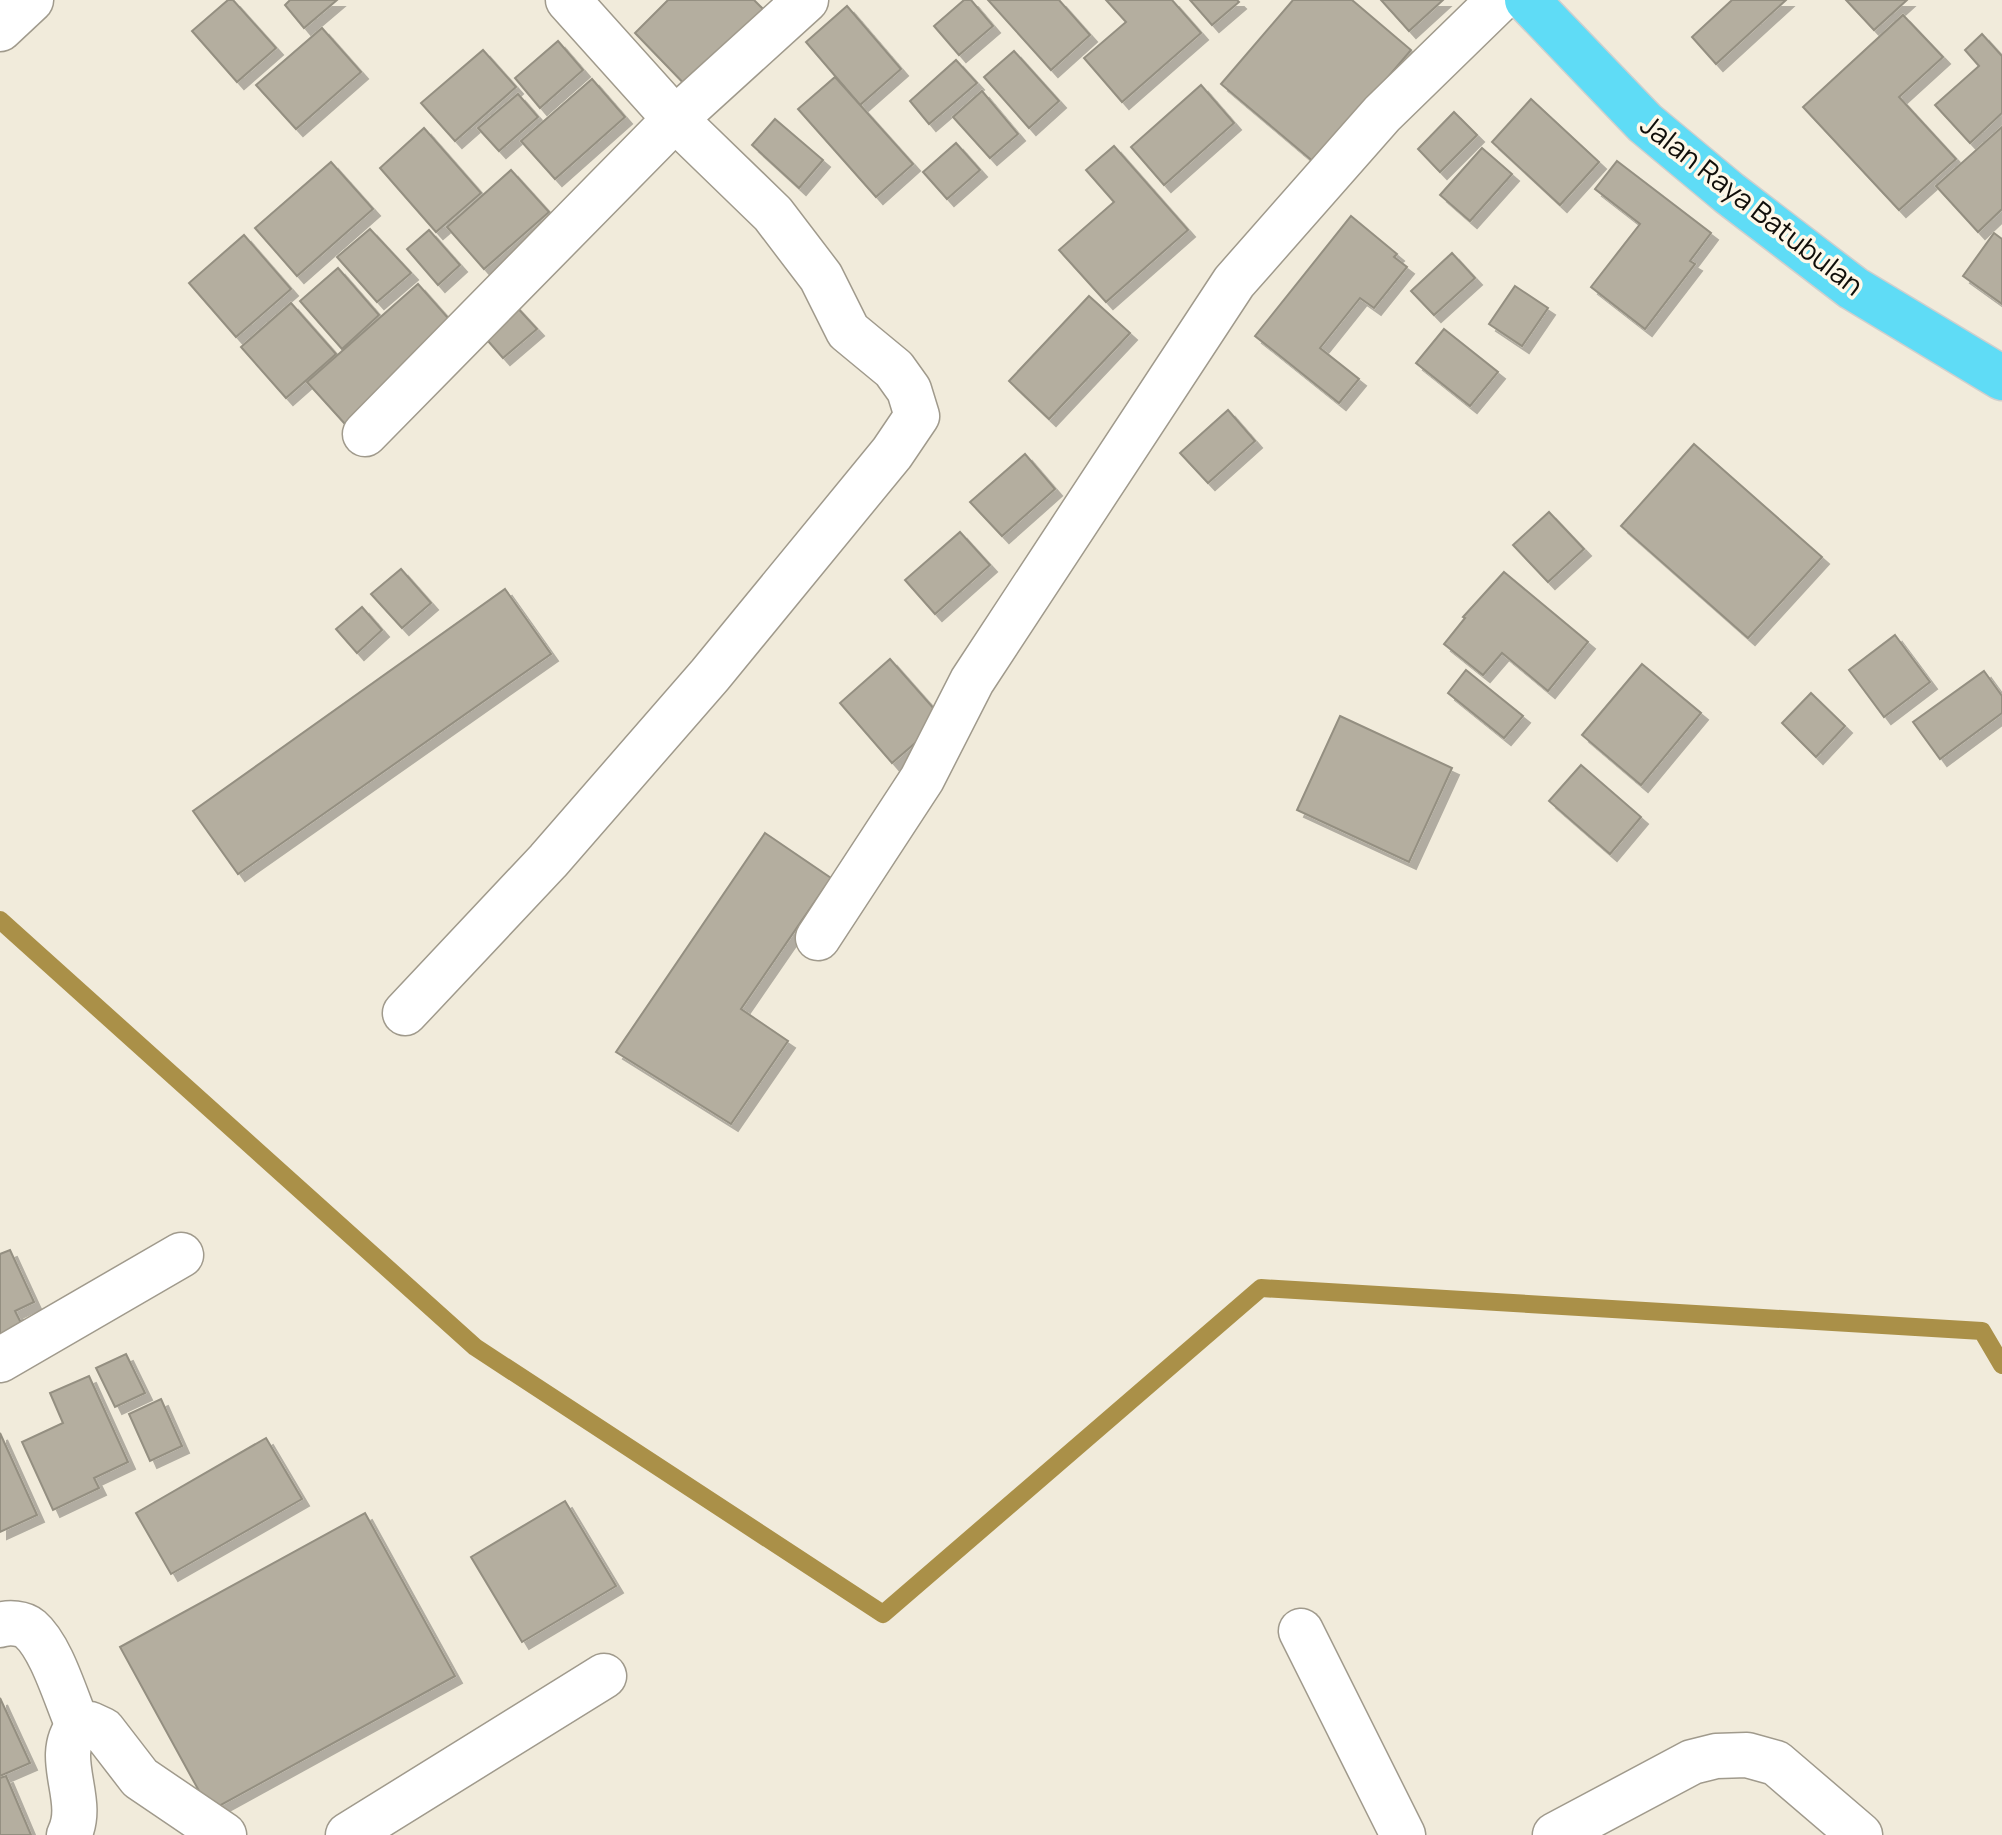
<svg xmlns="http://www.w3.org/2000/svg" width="2002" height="1835" font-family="Manrope,sans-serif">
<defs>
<filter id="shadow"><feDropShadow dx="7" dy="7" stdDeviation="0" flood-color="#0004"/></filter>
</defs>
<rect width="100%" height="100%" fill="#f1ebdb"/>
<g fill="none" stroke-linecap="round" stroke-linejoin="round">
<polyline stroke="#aa9048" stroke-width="18" points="0,920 475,1347 883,1614 1261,1288 1982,1331 2002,1365"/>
</g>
<g fill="#b4ae9f" stroke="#948f81" stroke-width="2" filter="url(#shadow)">
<polygon points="228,0 233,0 276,48 237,82 192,31"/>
<polygon points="290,0 337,0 304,28 285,5"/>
<polygon points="668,0 754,0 773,19 695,95 635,33"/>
<polygon points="964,0 971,0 993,26 959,55 934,26"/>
<polygon points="988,0 1059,0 1090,35 1051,70"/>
<polygon points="1106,0 1172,0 1201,33 1122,102 1084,58 1126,22"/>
<polygon points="1190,0 1237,0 1239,2 1212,25"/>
<polygon points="1293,0 1352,0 1411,50 1315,163 1221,84"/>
<polygon points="1381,0 1443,0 1409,31"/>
<polygon points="1732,0 1786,0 1716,64 1692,37"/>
<polygon points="1846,0 1907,0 1874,30"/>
<polygon points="847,6 901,69 860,105 806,42"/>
<polygon points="1903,15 1943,57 1899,97 1956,159 1899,210 1803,107"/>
<polygon points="322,28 361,72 296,129 256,85"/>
<polygon points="1982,34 2002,56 2002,113 1970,143 1935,105 1979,66 1965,50"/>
<polygon points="558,41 583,70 540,108 515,78"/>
<polygon points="483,50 516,87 455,141 421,103"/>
<polygon points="1014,51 1059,101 1029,128 984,77"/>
<polygon points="956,60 977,83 929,124 910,101"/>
<polygon points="835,77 913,164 876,197 798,109"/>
<polygon points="592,79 625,117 555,179 521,141"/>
<polygon points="1201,85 1234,123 1164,185 1131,147"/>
<polygon points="982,91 1018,134 990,158 953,117"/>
<polygon points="518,94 538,117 499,151 478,128"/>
<polygon points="1531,99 1599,162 1560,205 1492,142"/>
<polygon points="1454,112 1477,135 1440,172 1418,149"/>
<polygon points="775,119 823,160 799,188 752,145"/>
<polygon points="2002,127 2002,209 1978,232 1936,186"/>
<polygon points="424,128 481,193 436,232 380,168"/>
<polygon points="956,143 980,170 947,199 923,172"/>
<polygon points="1114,146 1188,230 1106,302 1059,250 1114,202 1086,170"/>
<polygon points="1482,148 1512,174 1470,221 1440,195"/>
<polygon points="1617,161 1711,233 1690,261 1695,264 1645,329 1591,287 1640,224 1595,189"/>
<polygon points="331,162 373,209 297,276 255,228"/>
<polygon points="511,170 549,212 484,269 447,227"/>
<polygon points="1351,216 1397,254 1394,257 1407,267 1374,308 1360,298 1320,348 1359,379 1339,403 1255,336"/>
<polygon points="370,229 411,273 377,302 337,257"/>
<polygon points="429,230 460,265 438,285 407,249"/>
<polygon points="1994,233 2002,239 2002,304 1963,276"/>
<polygon points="244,235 291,289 236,337 189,283"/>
<polygon points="1452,253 1475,278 1434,315 1411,291"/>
<polygon points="338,268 379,315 342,349 300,301"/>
<polygon points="418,284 456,327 345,424 307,382"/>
<polygon points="1515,286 1548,308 1522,346 1489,324"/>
<polygon points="1089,296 1130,333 1049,419 1009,381"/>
<polygon points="291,303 336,354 286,398 241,347"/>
<polygon points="513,303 537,329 503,358 481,333"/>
<polygon points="1444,329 1498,372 1470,406 1416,363"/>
<polygon points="1228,410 1255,441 1208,483 1180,453"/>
<polygon points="1694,444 1822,557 1748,638 1621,526"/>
<polygon points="1025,454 1055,489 1002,536 970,502"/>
<polygon points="1549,512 1584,549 1548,582 1513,545"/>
<polygon points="960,532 990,565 935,614 905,580"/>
<polygon points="401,569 431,603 402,628 371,594"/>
<polygon points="1504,572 1588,642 1548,691 1502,653 1483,675 1444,644 1465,618 1463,617"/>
<polygon points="505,589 551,654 238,874 193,811"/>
<polygon points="362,607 382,630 357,653 336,629"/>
<polygon points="1895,635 1930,682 1884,717 1849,670"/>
<polygon points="890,659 943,719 892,763 840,703"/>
<polygon points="1642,664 1701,713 1641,785 1582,735"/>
<polygon points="1466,670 1523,716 1504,738 1448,693"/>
<polygon points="1984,671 2002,696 2002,713 1940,759 1913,722"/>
<polygon points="1811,693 1845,726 1816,757 1782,723"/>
<polygon points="1340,716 1452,768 1409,862 1297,810"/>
<polygon points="1581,765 1641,817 1610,854 1549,801"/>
<polygon points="765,833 831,878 741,1009 788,1041 731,1124 616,1052"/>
<polygon points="10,1250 34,1302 15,1311 26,1333 0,1345 0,1254"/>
<polygon points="126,1354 145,1393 115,1407 96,1368"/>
<polygon points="89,1376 128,1462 94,1478 99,1488 53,1510 22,1442 63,1423 50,1393"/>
<polygon points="161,1399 182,1446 150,1461 129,1414"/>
<polygon points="0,1433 37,1515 0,1532"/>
<polygon points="266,1438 302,1499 171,1574 136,1513"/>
<polygon points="565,1501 616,1586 522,1642 471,1557"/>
<polygon points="365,1513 455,1676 210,1811 120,1647"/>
<polygon points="0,1698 30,1763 0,1776"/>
<polygon points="6,1776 31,1835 0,1835 0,1778"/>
</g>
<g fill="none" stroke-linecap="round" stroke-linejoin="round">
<defs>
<g id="minor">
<polyline points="0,29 31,0"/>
<polyline points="365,434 675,119 806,0"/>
<polyline points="818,938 922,779 972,681 1234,282 1382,114 1499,0"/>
<polyline points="405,1013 548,861 710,675 892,453 917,416 909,390 894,369 848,331 821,277 773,214 675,119 568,0"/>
<polyline points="0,1360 181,1255"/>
<path d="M0 1625C9 1622 23 1623 30 1629 52 1648 66 1699 78 1726"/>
<polyline points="1301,1631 1403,1835"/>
<path d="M69 1835C87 1800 52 1758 78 1726L90 1724 103 1730 140 1778 224 1835"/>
<polyline points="348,1835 604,1676"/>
<polyline points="1555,1835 1692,1762 1716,1756 1747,1755 1776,1763 1860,1835"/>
</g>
<polyline id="highway" points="1527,0 1645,123 1729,193 1853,288 2002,378"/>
</defs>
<use href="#minor" stroke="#a09a8c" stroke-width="47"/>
<use href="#highway" stroke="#cfcfce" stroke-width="47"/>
<use href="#minor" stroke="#fff" stroke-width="44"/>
<use href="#highway" stroke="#5fdcf6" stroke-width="44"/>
</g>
<g text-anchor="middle" stroke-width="7" stroke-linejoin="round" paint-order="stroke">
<g font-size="28" fill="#110f0a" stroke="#fef8e8">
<text transform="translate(1752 205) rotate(38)" y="10">Jalan Raya Batubulan</text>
</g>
</g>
</svg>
